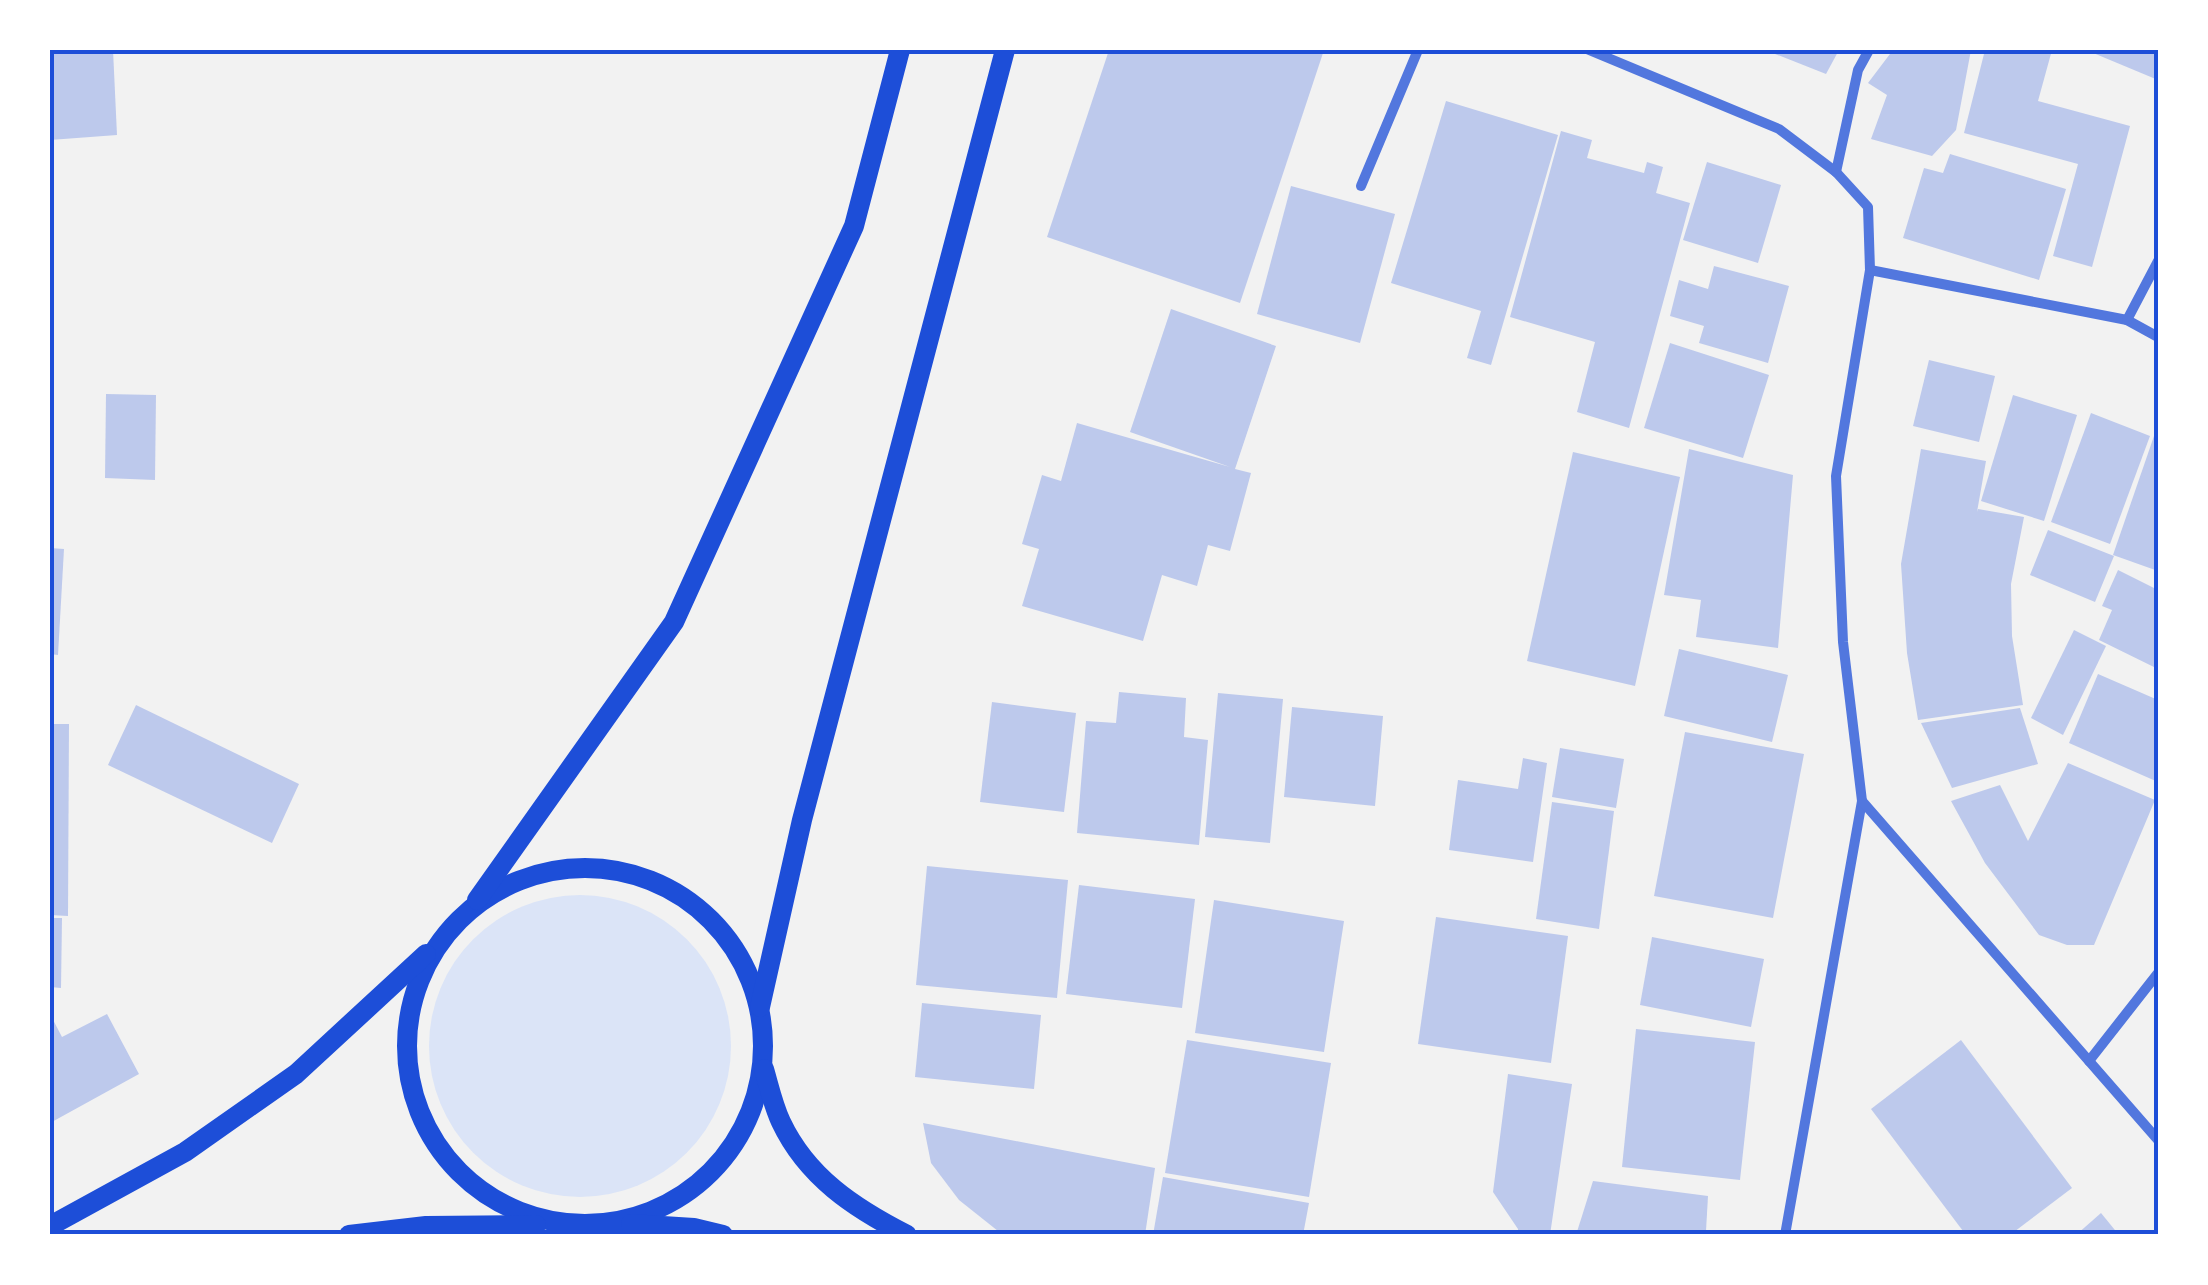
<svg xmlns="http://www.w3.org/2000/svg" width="2208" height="1285" font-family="Mulish,sans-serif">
<rect width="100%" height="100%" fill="#f2f2f2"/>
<circle fill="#dbe4f7" cx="580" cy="1046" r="151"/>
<g fill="#bdc9ec">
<polygon points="50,50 113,50 117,135 50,140"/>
<polygon points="1109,50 1324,50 1240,303 1047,237"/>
<polygon points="1765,50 1839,50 1826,74"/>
<polygon points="1893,50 1971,50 1956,130 1932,156 1871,139 1887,95 1868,83"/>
<polygon points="1985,50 2052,50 2038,101 2130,126 2092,267 2053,256 2078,164 1964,133"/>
<polygon points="2086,50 2158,50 2158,80"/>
<polygon points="1446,101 1558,135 1491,365 1467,358 1481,311 1391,283"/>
<polygon points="1561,131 1592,140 1587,158 1644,173 1647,162 1663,167 1656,193 1690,203 1629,428 1577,412 1595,342 1510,317"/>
<polygon points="1950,154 2066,189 2039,280 1903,238 1924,168 1943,173"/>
<polygon points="1707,162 1781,185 1758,263 1683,240"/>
<polygon points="1291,186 1395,214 1360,343 1257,314"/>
<polygon points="1714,266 1789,286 1768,363 1699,343 1704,326 1670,316 1679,280 1708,289"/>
<polygon points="1171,309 1276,346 1235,469 1251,473 1230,551 1208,545 1197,586 1162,575 1143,641 1022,606 1039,549 1022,544 1042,475 1061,481 1077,423 1230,467 1130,432"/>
<polygon points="1670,343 1769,375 1743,458 1644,428"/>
<polygon points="1929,360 1995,376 1979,442 1913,426"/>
<polygon points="106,394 156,395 155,480 105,478"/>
<polygon points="2013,395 2077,415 2044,521 1981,501"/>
<polygon points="2091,413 2150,436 2110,544 2051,522"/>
<polygon points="2154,436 2158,438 2158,571 2113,555"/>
<polygon points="1689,449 1793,475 1778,648 1696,637 1701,600 1664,595"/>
<polygon points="1921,449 1986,461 1977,512 1978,509 2024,517 2011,584 2012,636 2023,705 1918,720 1907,653 1901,564"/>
<polygon points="1573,452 1680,477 1635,686 1527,661"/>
<polygon points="2048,530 2114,556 2095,602 2030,575"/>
<polygon points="50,548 64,549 58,655 50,654"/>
<polygon points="2118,570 2158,590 2158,669 2099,640 2112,610 2102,606"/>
<polygon points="2074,630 2106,646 2063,735 2031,718"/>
<polygon points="1679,649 1788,675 1772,742 1664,716"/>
<polygon points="2098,674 2158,700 2158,782 2069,743"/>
<polygon points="1119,692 1186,698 1184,737 1208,740 1199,845 1077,833 1086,721 1116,723"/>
<polygon points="1218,693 1283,699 1270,843 1205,837"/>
<polygon points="992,702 1076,713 1064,812 980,802"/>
<polygon points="136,705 299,784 272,843 108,765"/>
<polygon points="1292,707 1383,716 1375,806 1284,797"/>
<polygon points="2020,708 2038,764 1952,788 1921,723"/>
<polygon points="50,724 69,724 68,916 50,915"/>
<polygon points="1685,732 1804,754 1773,918 1654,896"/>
<polygon points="1560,748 1624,759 1616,808 1552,797"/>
<polygon points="1523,758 1547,763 1533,862 1449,850 1458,780 1518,789"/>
<polygon points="2068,763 2155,800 2094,945 2067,945 2039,935 1985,863 1951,801 2000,785 2028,841"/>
<polygon points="1552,802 1614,811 1599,929 1536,919"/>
<polygon points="927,866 1068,880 1057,998 916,985"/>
<polygon points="1079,885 1195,899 1182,1008 1066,994"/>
<polygon points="1214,900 1344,921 1324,1052 1195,1033"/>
<polygon points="1436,917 1568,936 1551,1063 1418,1044"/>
<polygon points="50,918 62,918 61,988 50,987"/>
<polygon points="1652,937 1764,959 1751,1027 1640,1005"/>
<polygon points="922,1003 1041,1015 1034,1089 915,1077"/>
<polygon points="50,1014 62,1037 107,1014 139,1074 50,1123"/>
<polygon points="1636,1029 1755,1042 1740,1180 1622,1167"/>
<polygon points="1187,1040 1331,1063 1309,1197 1165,1173"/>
<polygon points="1961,1040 2072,1188 2010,1235 1966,1235 1871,1109"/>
<polygon points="1508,1074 1572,1084 1550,1235 1518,1235 1518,1229 1493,1192"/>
<polygon points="923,1123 1155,1168 1145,1235 1003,1235 959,1200 931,1163"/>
<polygon points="1163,1177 1309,1203 1303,1235 1153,1235"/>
<polygon points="1593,1181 1708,1196 1706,1231 1695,1235 1576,1235"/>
<polygon points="2101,1213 2119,1235 2076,1235"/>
</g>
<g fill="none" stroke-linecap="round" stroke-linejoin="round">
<g stroke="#5277de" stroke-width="10">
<polyline points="1589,50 1779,129 1836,172 1868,207 1870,270 1836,476 1843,642 1862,801 1785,1235"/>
<polyline points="1836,172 1858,70 1869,50"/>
<polyline points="1361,186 1418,50"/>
<polyline points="1870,270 2127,320 2158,337"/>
<polyline points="2127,320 2158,261"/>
<polyline points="1862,801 2158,1140"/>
<polyline points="2089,1061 2158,973"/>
</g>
<g stroke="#1d4ed8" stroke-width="20">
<circle cx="585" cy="1046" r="178"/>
<polyline points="477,900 674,622 854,226 900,50"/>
<polyline points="760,1007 802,820 1005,50"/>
<path d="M764 1069C769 1086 773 1105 781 1122 807 1177 854 1208 907 1235"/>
<polyline points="631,1224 694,1228 723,1235"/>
<polyline points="50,1226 185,1152 296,1074 426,954"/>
<polyline points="349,1235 426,1226 536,1225"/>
</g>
</g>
<rect width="2208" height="1285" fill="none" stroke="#ffffff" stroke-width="105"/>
<rect x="52" y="52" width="2104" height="1180" fill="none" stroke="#1d4ed8" stroke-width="4"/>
</svg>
